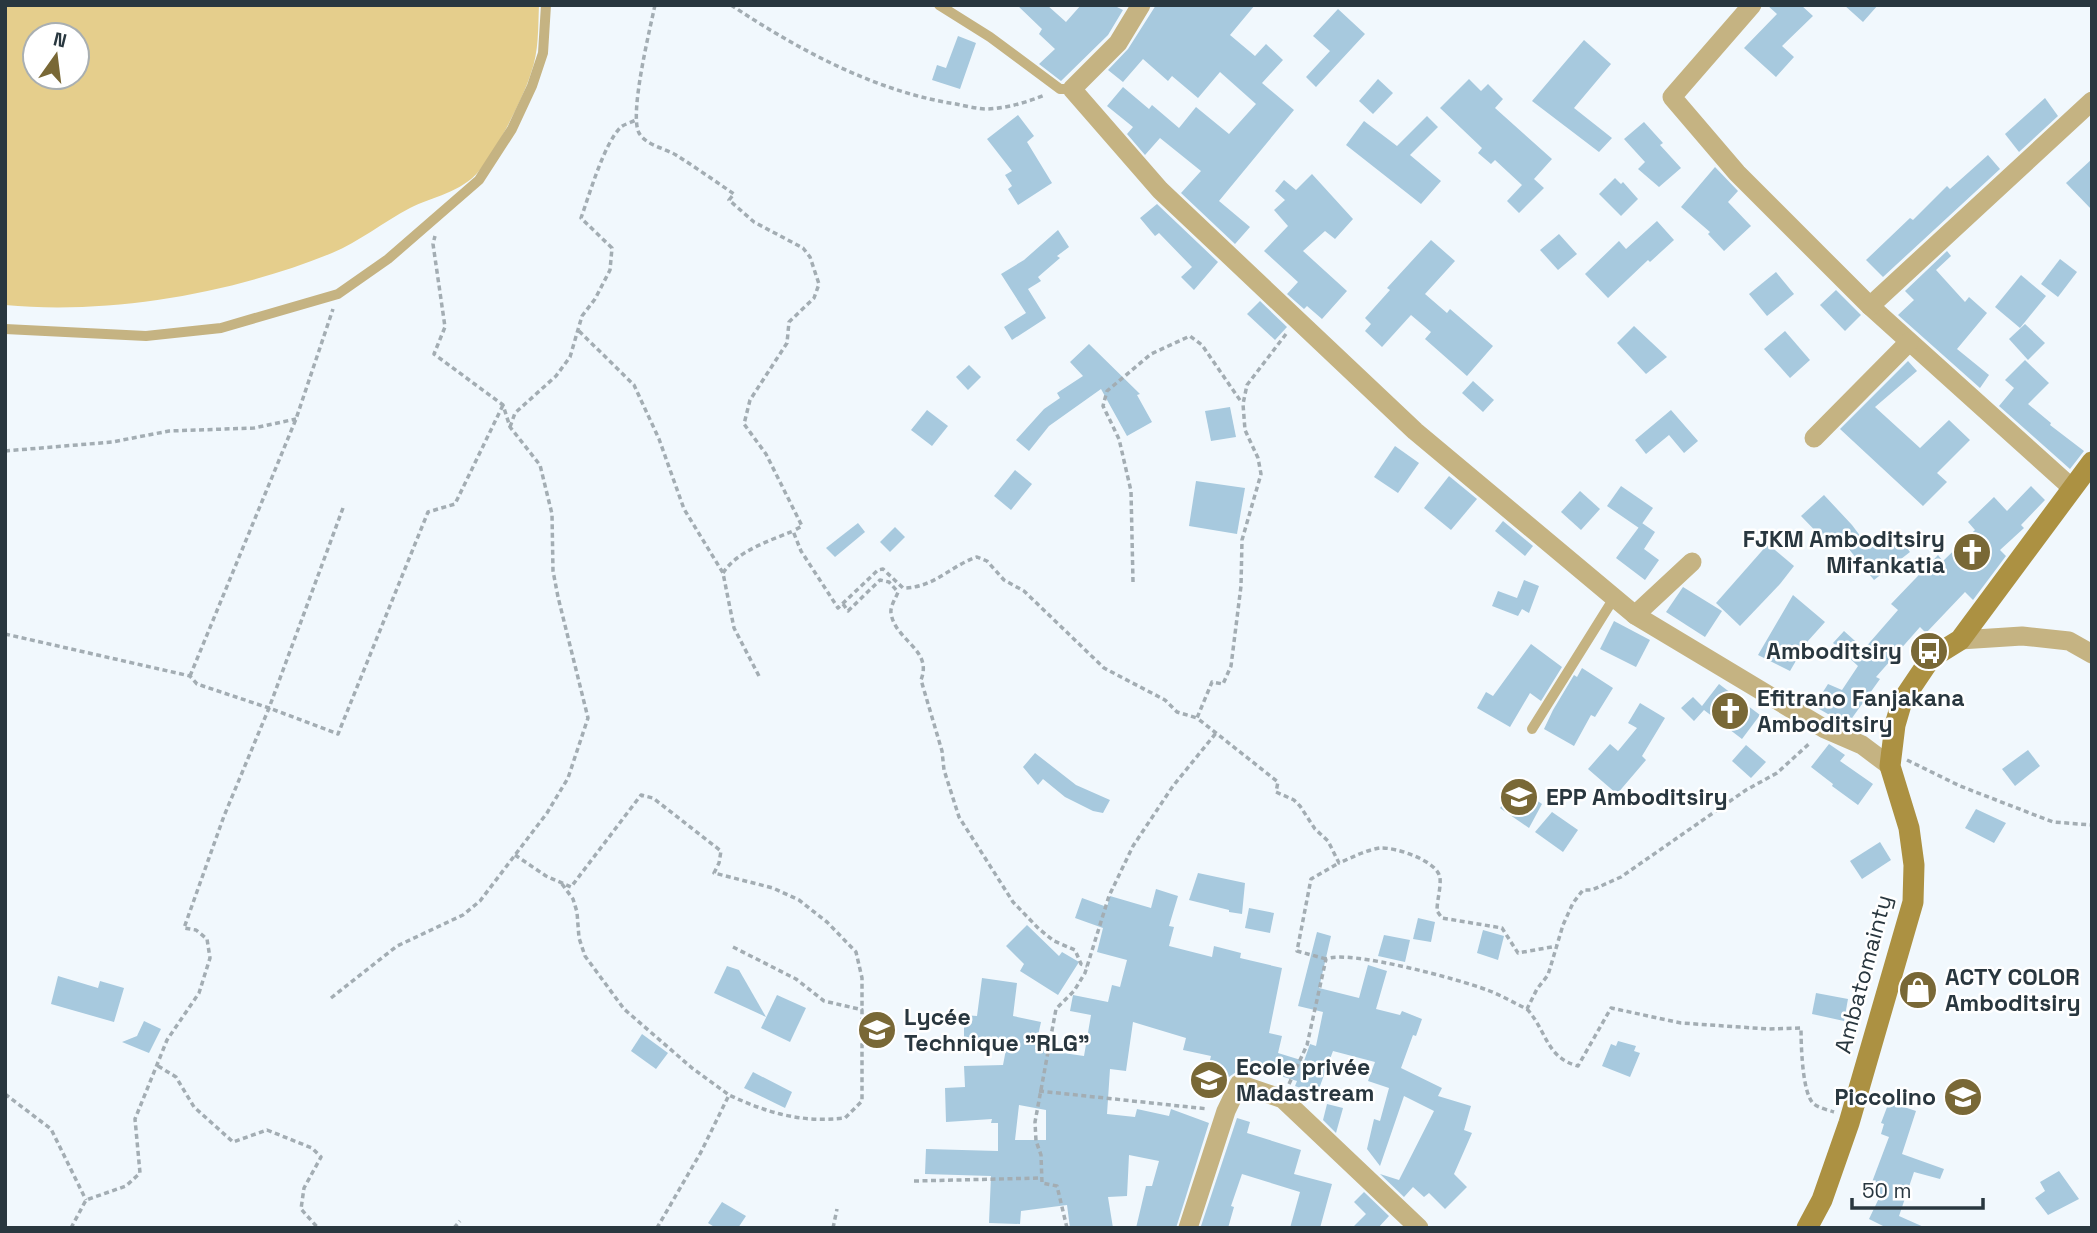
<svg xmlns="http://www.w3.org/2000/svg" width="2097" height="1233" font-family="'Space Grotesk',sans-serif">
<rect width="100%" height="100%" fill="#f1f8fd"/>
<path fill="#e5ce8c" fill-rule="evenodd" d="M5 5H539C538 27 539 52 531 73 523 99 496 151 479 171 462 192 432 197 410 208 383 222 359 242 332 253 234 293 111 315 5 305ZM35 35H77V77H35Z"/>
<g fill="#a7c9de" fill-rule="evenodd">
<polygon points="1017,5 1047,5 1066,22 1081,5 1113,5 1123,10 1108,35 1061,81 1039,64 1055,49 1039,34 1042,29"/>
<polygon points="1156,5 1255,5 1230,35 1255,56 1266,44 1283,60 1262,83 1294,110 1219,201 1250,227 1235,244 1181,193 1201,171 1160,138 1145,155 1127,134 1133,127 1107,106 1123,87 1149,109 1152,105 1179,128 1196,107 1229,134 1256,104 1220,72 1198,98 1172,76 1168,81 1143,59 1123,82 1108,70 1128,49"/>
<polygon points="1767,5 1801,5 1813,16 1782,46 1794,57 1776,77 1744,48 1777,14"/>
<polygon points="1844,5 1878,5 1863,22"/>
<polygon points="1338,9 1365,34 1316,87 1306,77 1330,51 1313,36"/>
<polygon points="958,36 976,43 960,89 932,80 937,65 946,68"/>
<polygon points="1584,40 1611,64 1574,108 1612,138 1599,152 1532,101"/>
<polygon points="1378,79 1393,93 1373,114 1359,101"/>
<polygon points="1469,79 1481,91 1488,84 1503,99 1495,108 1552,159 1534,179 1544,188 1519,213 1507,201 1522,185 1495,160 1491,164 1478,153 1482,148 1440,108"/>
<polygon points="2045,98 2058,116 2019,152 2005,134"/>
<polygon points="1018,115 1034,136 1027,142 1052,183 1018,205 1008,189 1012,186 1005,175 1012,171 987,139"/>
<polygon points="1427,116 1438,127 1410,155 1441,181 1421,204 1346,145 1364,121 1397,146"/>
<polygon points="1644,122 1663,143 1660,145 1681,168 1659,187 1638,169 1645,162 1624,139"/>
<polygon points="1988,155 2000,169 1883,277 1866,260 1910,218 1913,220 1947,186 1950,189"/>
<polygon points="2092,159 2092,210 2066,183"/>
<polygon points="1715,167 1738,191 1728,202 1751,226 1724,251 1708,234 1710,232 1681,207"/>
<polygon points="1312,174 1353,219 1335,239 1325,231 1303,251 1347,291 1322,319 1307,306 1304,309 1287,294 1298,282 1264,251 1288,226 1274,210 1285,200 1275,191 1284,180 1296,190"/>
<polygon points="1615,178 1621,184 1623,182 1638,199 1621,216 1599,194"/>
<polygon points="1157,204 1218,262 1194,290 1181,277 1192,267 1159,233 1155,236 1140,218"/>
<polygon points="1657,221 1674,240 1650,262 1648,260 1608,298 1585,274 1619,241 1626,249"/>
<polygon points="1058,230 1069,247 1057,256 1060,258 1038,277 1041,281 1028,289 1046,318 1012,340 1004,327 1026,313 1001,274 1024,260"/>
<polygon points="1559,234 1577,254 1558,270 1540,250"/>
<polygon points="1431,240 1455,261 1425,294 1447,313 1450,309 1493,346 1467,376 1425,339 1431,332 1411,315 1382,347 1365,331 1371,324 1365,318 1390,290 1387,288"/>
<polygon points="1947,251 1951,256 1936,270 1965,302 1969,297 1987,313 1957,349 1989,375 1980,388 1898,315 1914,300 1905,291"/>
<polygon points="2060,259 2077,272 2058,297 2041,284"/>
<polygon points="1776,272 1794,294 1767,316 1749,294"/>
<polygon points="2021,275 2046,296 2020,328 1995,307"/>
<polygon points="1836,290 1861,315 1845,331 1820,305"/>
<polygon points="1260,301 1287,327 1275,340 1247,314"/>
<polygon points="2025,324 2045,343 2028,360 2009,339"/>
<polygon points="1634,326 1667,357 1646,374 1617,343"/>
<polygon points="1785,331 1810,360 1790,378 1764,349"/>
<polygon points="1089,344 1140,394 1137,395 1152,422 1127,436 1101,389 1049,426 1029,451 1016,440 1044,409 1060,398 1057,393 1083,376 1070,362"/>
<polygon points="2025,360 2049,383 2028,404 2051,423 2050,425 2084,451 2070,469 1999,406 2014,388 2005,380"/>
<polygon points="1908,361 1917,371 1875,407 1920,448 1949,420 1970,440 1937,473 1947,482 1923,506 1840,429"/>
<polygon points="969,365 981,377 968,390 956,377"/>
<polygon points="1473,381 1494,400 1483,412 1462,393"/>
<polygon points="1230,407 1236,437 1211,441 1205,411"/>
<polygon points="927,410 948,426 932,446 911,430"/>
<polygon points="1671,410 1698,441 1684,453 1669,435 1646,454 1635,440"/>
<polygon points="1395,446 1419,463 1398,493 1374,477"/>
<polygon points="1015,470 1032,484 1011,510 994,496"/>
<polygon points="1449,476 1477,499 1451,530 1424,508"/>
<polygon points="1196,481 1245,488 1237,534 1189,526"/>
<polygon points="1621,486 1653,508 1639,528 1607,506"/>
<polygon points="2031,486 2045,500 2021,525 2024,528 2000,550 2006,556 1973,600 1965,592 1926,633 1920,627 1876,677 1880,679 1847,725 1814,706 1828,684 1842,690 1858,666 1833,643 1844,631 1864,649 1898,610 1891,604 1938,555 1943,561 1975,530 1968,522 1994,497 2007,511"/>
<polygon points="1580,491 1600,509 1581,530 1561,512"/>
<polygon points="1824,495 1852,525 1870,549 1893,531 1910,552 1874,580 1839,537 1830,546 1801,516"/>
<polygon points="1503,521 1533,546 1525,556 1495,531"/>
<polygon points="858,523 865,532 835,557 826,548"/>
<polygon points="1642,523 1655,532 1644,549 1659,560 1645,580 1616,558"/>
<polygon points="895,527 905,537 890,552 880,542"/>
<polygon points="1768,544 1794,566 1780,584 1740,626 1716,603"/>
<polygon points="1524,580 1539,586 1529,613 1522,609 1518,616 1492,606 1498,591 1517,598"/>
<polygon points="1683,587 1722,611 1705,637 1666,612"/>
<polygon points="1793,595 1825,622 1807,642 1790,671 1758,655"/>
<polygon points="1614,621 1650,640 1636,667 1600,649"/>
<polygon points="1531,644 1562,667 1541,701 1530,693 1510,727 1477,708 1486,692 1493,696"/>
<polygon points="1582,668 1613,688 1595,717 1591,715 1574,746 1544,729 1553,710 1574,675 1577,677"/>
<polygon points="1719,684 1760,715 1742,739 1704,710 1694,721 1681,708 1693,697 1702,706"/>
<polygon points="1640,703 1665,718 1642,756 1646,760 1617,794 1588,769 1610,744 1618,751 1637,728 1628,723"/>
<polygon points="1829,744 1845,755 1840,761 1873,784 1858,805 1832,786 1833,784 1811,767"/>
<polygon points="1746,745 1766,762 1751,778 1732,761"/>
<polygon points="2028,750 2040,766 2015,786 2002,769"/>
<polygon points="1035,753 1076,785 1110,800 1103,813 1093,811 1065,797 1043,779 1038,785 1023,767"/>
<polygon points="1516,786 1542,804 1529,828 1500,808"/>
<polygon points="1976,809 2006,823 1994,843 1965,828"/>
<polygon points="1552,812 1578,830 1563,852 1535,832"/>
<polygon points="1880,842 1891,860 1862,879 1850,861"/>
<polygon points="1198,873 1245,883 1242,914 1229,912 1229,910 1189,900"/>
<path d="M1156 889 1178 896 1169 926 1174 927 1169 946 1212 957 1214 946 1241 953 1240 958 1282 968 1269 1033 1282 1036 1278 1053 1304 1061 1310 1044 1316 1046 1323 1012 1298 1006 1317 932 1331 936 1319 988 1359 998 1368 965 1387 971 1376 1009 1400 1015 1402 1011 1422 1019 1416 1036 1413 1035 1401 1068 1442 1088 1438 1096 1471 1106 1464 1130 1472 1133 1454 1174 1467 1187 1445 1209 1429 1193 1424 1197 1413 1187 1404 1197 1380 1174 1399 1180 1434 1111 1404 1096 1380 1166 1367 1149 1374 1119 1380 1121 1389 1088 1368 1081 1375 1062 1333 1051 1317 1094 1295 1086 1297 1081 1258 1069 1256 1077 1242 1072H1236L1229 1077 1207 1072 1211 1056 1183 1050 1186 1038 1133 1022 1126 1071 1110 1069 1107 1114 1135 1117 1137 1109 1169 1116 1171 1109 1209 1123 1176 1228H1136L1146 1186H1152L1159 1161 1129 1155 1127 1196 1108 1197 1113 1228H1070L1067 1205 1021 1211 1020 1224 989 1223 991 1176 925 1174 926 1149 998 1151V1123H991L992 1119 946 1122 945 1088 965 1087 964 1066 1003 1065 1008 1039 964 1037V1015L977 1016 982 978 1017 983 1013 1016 1041 1022 1035 1049 1084 1056 1091 1015 1070 1011 1073 995 1108 1002 1112 985 1120 987 1127 960 1097 952 1103 928 1075 918 1082 898 1107 907 1110 896 1151 908ZM1019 1105 1046 1110V1140H1015Z"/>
<polygon points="1249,908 1274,913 1270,933 1245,928"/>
<polygon points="1418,918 1435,922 1431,942 1413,939"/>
<polygon points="1027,925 1059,956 1062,952 1079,962 1058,995 1020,971 1024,964 1006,946"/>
<polygon points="1483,930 1504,936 1498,960 1477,953"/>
<polygon points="1384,935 1410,940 1405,962 1378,956"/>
<polygon points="727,966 739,970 766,1017 714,993"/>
<polygon points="58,976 98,988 100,981 124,988 114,1022 51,1004"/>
<polygon points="1816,993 1848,999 1844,1021 1812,1014"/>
<polygon points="777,995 806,1008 790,1042 761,1028"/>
<polygon points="144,1021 161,1029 149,1053 122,1042 137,1036"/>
<polygon points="642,1034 668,1053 656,1069 631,1051"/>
<polygon points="1618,1041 1636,1046 1634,1051 1640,1053 1630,1077 1602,1066 1611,1044 1616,1046"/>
<polygon points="753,1072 792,1092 785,1108 744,1088"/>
<polygon points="1889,1102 1916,1111 1902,1154 1944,1169 1940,1179 1914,1172 1899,1216 1926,1228 1887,1228 1869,1219 1881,1194 1869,1190 1889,1137 1881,1134 1884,1124 1881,1123"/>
<polygon points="1327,1104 1343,1108 1336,1133 1323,1120"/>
<polygon points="1237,1118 1250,1122 1247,1133 1301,1150 1294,1174 1332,1184 1320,1228 1290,1228 1300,1192 1242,1174 1231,1206 1234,1207 1228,1228 1201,1226"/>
<polygon points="2059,1171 2079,1199 2048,1215 2035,1198 2045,1191 2040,1182"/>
<polygon points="1364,1192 1389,1216 1378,1228 1352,1228 1366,1214 1354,1202"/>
<polygon points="722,1202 746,1216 738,1228 716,1228 708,1223"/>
</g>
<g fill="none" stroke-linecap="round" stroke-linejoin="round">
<g stroke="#a3adb3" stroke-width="3.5" stroke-dasharray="5 3.5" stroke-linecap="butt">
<path d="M655 5C650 29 629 114 639 133 646 145 664 148 676 155 695 167 715 181 734 194L729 200 754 222 803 248 810 257 819 284 814 298 789 322 787 343 750 400 744 424 766 454 802 526 793 531"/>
<path d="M731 5C797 49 876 92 956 104 966 106 977 109 988 109 1008 108 1027 102 1045 95"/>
<polyline points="579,331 634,385 659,439 684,509 723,573 734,628 759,676"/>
<path d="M1286 334 1247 385 1243 404 1245 430 1258 458 1261 474 1242 540 1241 586 1231 666 1223 684 1212 682 1197 718 1278 782 1276 792 1294 800 1300 806 1315 829 1328 841 1339 863C1353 857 1366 850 1380 848 1396 847 1438 861 1440 878 1441 888 1437 900 1437 911L1442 918 1502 928 1518 953 1557 946"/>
<path d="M510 427 515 413 556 376 570 357 582 316 595 299 610 270 612 248 581 218C589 196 604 143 621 127 625 124 632 122 636 120"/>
<polyline points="5,451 112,442 169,431 254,428 296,419"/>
<path d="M723 573C737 551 769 541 793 531L801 551 838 608 878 570 883 569 903 588C934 588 950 566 977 557L987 561 1004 580 1024 591 1104 668 1165 700 1177 712 1197 718"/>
<polyline points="1133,582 1131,491 1119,439 1103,406 1107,391 1151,354 1190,336 1202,345 1242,403"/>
<path d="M843 604 848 611 880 580 889 582 898 592C896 598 890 606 891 613 895 641 933 649 921 680L942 751 944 770 959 817 1013 902 1039 929 1054 941 1075 950 1081 964 1087 966"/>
<polyline points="5,634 190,676 197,684 269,708 343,508"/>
<polyline points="190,676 296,419 333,309"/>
<polyline points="1907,760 1960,786 2053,822 2092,825"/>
<path d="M515 855 546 876 571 887 641 795 653 798 721 851 719 863 714 873 773 888 799 900 827 922 856 952 862 978V1101L845 1118C801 1123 768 1113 729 1095L701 1152 657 1228"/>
<polyline points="562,884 573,899 577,912 579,938 585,956 624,1009 692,1068 729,1095"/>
<polyline points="733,947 796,979 824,1001 863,1010"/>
<polyline points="1326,959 1297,951 1311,879 1339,863"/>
<polyline points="331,998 397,946 463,915 480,901 547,813 568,778 588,718 558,597 553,571 552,514 540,465 510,427 503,405 434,354 445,327 433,244 435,236"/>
<path d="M1527 1009C1547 1031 1546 1058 1578 1066L1611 1008 1681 1023 1768 1029 1801 1028C1801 1043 1802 1095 1814 1104 1819 1108 1828 1110 1834 1112"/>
<polyline points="158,1066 176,1077 194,1107 233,1142 267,1130 312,1148 321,1157 304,1188 301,1209 318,1228"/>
<path d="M1289 1084 1307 1045 1326 959C1348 949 1462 980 1487 990 1501 995 1514 1003 1527 1009L1537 989 1548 975 1563 925 1573 903 1583 890H1592L1621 877 1746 790 1777 773 1811 742"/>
<polyline points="1039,1091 1208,1109"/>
<polyline points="5,1094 51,1129 86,1200"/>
<polyline points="914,1181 1041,1178"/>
<polyline points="71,1228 86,1200 126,1186 140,1173 135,1119 167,1040 199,993 210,958 207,939 196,930 184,928 224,816 269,708 338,734 428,512 455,504 503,405"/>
<polyline points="454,1228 460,1221"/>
<polyline points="833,1228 837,1209"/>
<polyline points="1067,1228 1057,1186 1042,1183 1041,1155 1036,1141 1035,1122 1056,1009 1074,991 1085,973 1109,896 1133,846 1173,786 1216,733"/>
</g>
<g stroke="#c5b382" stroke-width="10">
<polyline points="939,5 990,37 1060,89 1072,89"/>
<polyline points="5,329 146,336 221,328 338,294 388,259 479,180 512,129 532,86 543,53 546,5"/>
<polyline points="1532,729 1614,598"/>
</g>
<g stroke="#c5b382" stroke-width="19">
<polyline points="1141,5 1118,43 1072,89 1160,190 1415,431 1635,615 1825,729 1862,745 1890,766"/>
<polyline points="1752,5 1672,97 1737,173 1870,306 2072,488"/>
<polyline points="1870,306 2092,101"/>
<polyline points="1814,438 1909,342"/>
<polyline points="1635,615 1692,562"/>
<polyline points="1960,640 2022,636 2069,641 2092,654"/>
<polyline points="1188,1228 1226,1111 1239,1084 1283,1099 1419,1228"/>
</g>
<polyline stroke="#ac9142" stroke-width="21" points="1807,1228 1822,1200 1849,1123 1913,902 1914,865 1909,828 1890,766 1895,725 1902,701 1931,658 1960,640 2092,462"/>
</g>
<defs>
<symbol id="church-disc" viewBox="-11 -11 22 22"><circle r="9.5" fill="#796836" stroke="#fff"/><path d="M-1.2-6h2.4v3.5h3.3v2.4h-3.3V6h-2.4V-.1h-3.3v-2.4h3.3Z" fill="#fff"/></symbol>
<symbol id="bus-disc" viewBox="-11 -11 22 22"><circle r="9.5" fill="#796836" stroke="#fff"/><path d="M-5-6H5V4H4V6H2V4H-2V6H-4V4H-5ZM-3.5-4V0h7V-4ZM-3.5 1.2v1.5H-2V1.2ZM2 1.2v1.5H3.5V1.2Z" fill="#fff"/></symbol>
<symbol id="school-disc" viewBox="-11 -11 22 22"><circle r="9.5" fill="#796836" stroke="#fff"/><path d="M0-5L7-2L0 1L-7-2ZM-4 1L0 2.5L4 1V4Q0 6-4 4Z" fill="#fff"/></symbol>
<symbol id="shop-disc" viewBox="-11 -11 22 22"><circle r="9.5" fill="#796836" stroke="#fff"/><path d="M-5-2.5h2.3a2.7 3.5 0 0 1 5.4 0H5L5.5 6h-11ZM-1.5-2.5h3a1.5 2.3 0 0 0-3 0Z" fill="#fff"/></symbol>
</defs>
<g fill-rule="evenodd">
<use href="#church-disc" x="1950" y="530" width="44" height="44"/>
<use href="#bus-disc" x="1907" y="629" width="44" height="44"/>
<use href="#church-disc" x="1708" y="689" width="44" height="44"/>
<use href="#school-disc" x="1497" y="775" width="44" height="44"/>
<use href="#shop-disc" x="1896" y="968" width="44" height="44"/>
<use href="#school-disc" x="855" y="1008" width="44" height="44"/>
<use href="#school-disc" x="1187" y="1058" width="44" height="44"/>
<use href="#school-disc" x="1941" y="1075" width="44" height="44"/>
</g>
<g text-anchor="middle" stroke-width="5" stroke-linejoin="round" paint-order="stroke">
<g font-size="23" font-weight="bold" fill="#29373f" stroke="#fff" text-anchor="start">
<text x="1945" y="547" text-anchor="end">FJKM Amboditsiry<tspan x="1945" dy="26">Mifankatia</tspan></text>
<text x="1902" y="659" text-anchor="end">Amboditsiry</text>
<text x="1757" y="706">Efitrano Fanjakana<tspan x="1757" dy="26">Amboditsiry</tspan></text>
<text x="1546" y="805">EPP Amboditsiry</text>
<text x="1945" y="985">ACTY COLOR<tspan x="1945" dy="26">Amboditsiry</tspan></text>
<text x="904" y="1025">Lycée<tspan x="904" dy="26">Technique "RLG"</tspan></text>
<text x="1236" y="1075">Ecole privée<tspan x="1236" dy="26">Madastream</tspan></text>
<text x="1936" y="1105" text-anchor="end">Piccolino</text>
</g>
<g font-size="23" fill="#29373f" stroke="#fff">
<text transform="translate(1863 974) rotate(-75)" y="8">Ambatomainty</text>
</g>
</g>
<rect width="2097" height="1233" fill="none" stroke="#29373f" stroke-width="14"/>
<g transform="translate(56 56) rotate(14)"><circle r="33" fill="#ffffff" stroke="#a9afb2" stroke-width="2"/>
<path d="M0-5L12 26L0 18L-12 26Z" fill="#796836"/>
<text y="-10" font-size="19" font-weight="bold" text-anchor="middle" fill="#29373f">N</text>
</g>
<path d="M1852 1198v10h131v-10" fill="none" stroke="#29373f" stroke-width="3.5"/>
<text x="1862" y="1198" font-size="21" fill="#29373f" stroke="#ffffff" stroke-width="5" paint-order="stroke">50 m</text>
</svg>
